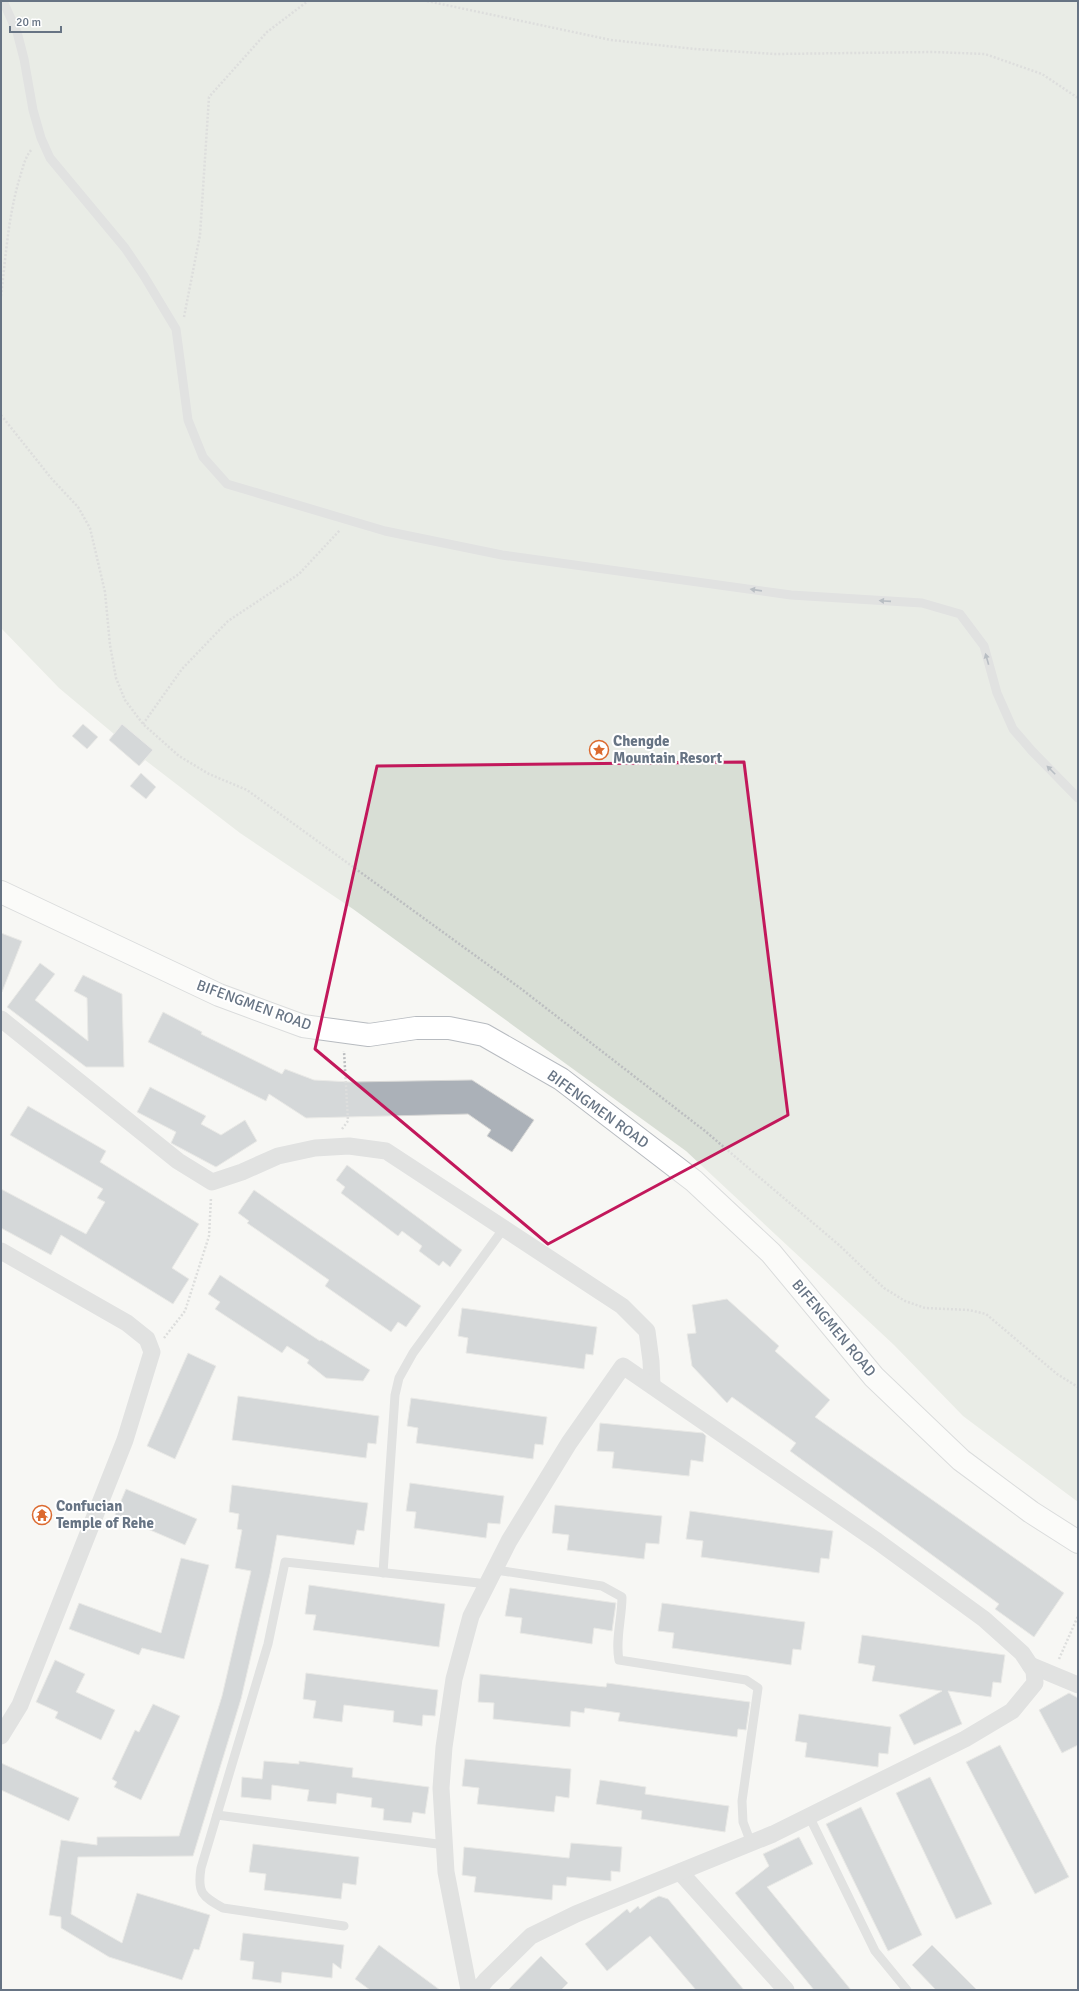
<svg xmlns="http://www.w3.org/2000/svg" width="1079" height="1991" font-family="Signika,sans-serif">
<rect width="100%" height="100%" fill="#f7f7f4"/>
<polygon fill="#d8ded5" points="1,1 1078,1 1078,1502 963,1416 894,1345 686,1151 353,909 240,833 145,760 139,766 109,740 114,734 59,688 1,628"/>
<g fill="#abb1b8" stroke="#d8d8d6">
<polygon points="83,724 98,737 87,749 72,736"/>
<polygon points="122,724 153,750 139,766 109,740"/>
<polygon points="141,773 156,787 146,799 130,786"/>
<polygon points="1,933 22,941 2,992 1,992"/>
<polygon points="40,963 55,974 35,1000 88,1041 87,998 74,991 83,975 122,994 124,1067 86,1067 7,1007"/>
<polygon points="163,1012 202,1032 201,1034 282,1074 285,1069 314,1080 351,1082 472,1080 534,1120 512,1152 487,1136 491,1130 468,1114 306,1118 269,1094 266,1101 148,1042"/>
<polygon points="150,1087 206,1116 201,1124 221,1135 245,1120 257,1141 216,1167 171,1143 176,1132 137,1112"/>
<polygon points="28,1106 106,1151 100,1162 199,1224 172,1268 189,1279 173,1304 61,1235 51,1255 1,1228 1,1189 86,1234 105,1202 97,1198 103,1189 10,1135"/>
<polygon points="347,1165 462,1250 450,1267 443,1261 439,1266 419,1251 422,1246 402,1231 398,1236 341,1193 345,1187 336,1180"/>
<polygon points="254,1190 421,1306 406,1327 398,1322 391,1332 325,1286 329,1280 247,1223 249,1221 238,1213"/>
<polygon points="220,1275 320,1341 321,1340 370,1370 363,1381 326,1378 307,1363 309,1360 287,1346 282,1353 215,1309 220,1302 208,1294"/>
<polygon points="727,1299 779,1346 775,1351 830,1400 815,1417 1064,1593 1034,1637 995,1609 999,1604 790,1451 796,1443 732,1397 727,1403 692,1366 687,1334 696,1333 692,1305"/>
<polygon points="462,1308 597,1327 593,1355 586,1354 584,1369 466,1353 468,1338 458,1336"/>
<polygon points="188,1353 216,1366 175,1459 147,1446"/>
<polygon points="238,1396 379,1416 376,1444 368,1443 366,1458 232,1440"/>
<polygon points="411,1398 547,1417 543,1445 535,1444 533,1459 416,1443 418,1428 407,1426"/>
<polygon points="600,1423 703,1433 706,1436 703,1462 691,1460 689,1476 612,1468 614,1452 597,1451"/>
<polygon points="410,1483 504,1496 500,1524 488,1523 486,1538 414,1528 416,1512 406,1511"/>
<polygon points="232,1485 368,1503 364,1531 357,1530 354,1545 277,1535 270,1574 241,1699 193,1856 78,1857 71,1914 122,1943 137,1893 210,1915 199,1950 194,1949 182,1980 109,1957 61,1928 61,1917 49,1915 61,1840 97,1845 97,1837 179,1836 222,1696 251,1571 235,1568 242,1530 237,1529 239,1514 229,1512"/>
<polygon points="126,1489 197,1519 185,1545 115,1515"/>
<polygon points="555,1505 662,1516 659,1544 646,1543 644,1559 567,1550 569,1535 552,1533"/>
<polygon points="690,1511 833,1531 829,1559 821,1558 819,1573 701,1557 703,1541 686,1539"/>
<polygon points="181,1558 209,1565 184,1659 142,1648 139,1655 69,1629 79,1603 161,1633"/>
<polygon points="309,1585 445,1604 439,1647 313,1630 316,1615 305,1614"/>
<polygon points="510,1588 616,1603 612,1631 594,1628 592,1644 520,1633 522,1618 505,1616"/>
<polygon points="662,1603 805,1622 801,1650 793,1649 791,1665 672,1648 674,1633 658,1631"/>
<polygon points="862,1635 1005,1655 1001,1683 993,1682 991,1697 948,1691 962,1724 914,1745 899,1715 942,1691 872,1681 875,1666 858,1663"/>
<polygon points="55,1660 85,1674 76,1692 115,1710 101,1740 55,1718 58,1712 36,1702"/>
<polygon points="306,1673 438,1690 435,1716 423,1715 422,1726 393,1722 394,1711 344,1705 342,1722 313,1718 316,1701 303,1699"/>
<polygon points="480,1674 606,1687 607,1683 750,1702 746,1730 738,1729 737,1737 684,1730 618,1721 620,1713 585,1708 584,1713 571,1711 570,1727 493,1719 494,1703 478,1702"/>
<polygon points="1069,1693 1078,1698 1078,1745 1062,1753 1039,1710"/>
<polygon points="153,1704 180,1716 141,1800 114,1787 117,1782 112,1779 135,1730 139,1732"/>
<polygon points="799,1714 891,1727 888,1754 879,1753 878,1767 805,1757 807,1743 795,1741"/>
<polygon points="1000,1745 1069,1877 1035,1894 966,1762"/>
<polygon points="465,1759 571,1769 569,1798 556,1796 554,1812 477,1804 479,1788 462,1786"/>
<polygon points="264,1761 299,1764 299,1761 353,1768 352,1777 429,1787 425,1814 413,1812 411,1823 383,1820 384,1809 371,1807 372,1798 337,1793 336,1804 307,1801 309,1790 272,1785 271,1800 241,1797 242,1777 262,1779"/>
<polygon points="1,1763 79,1798 69,1821 1,1790"/>
<polygon points="930,1777 992,1904 956,1919 896,1793"/>
<polygon points="600,1780 646,1787 645,1794 729,1806 725,1832 641,1819 642,1811 596,1804"/>
<polygon points="861,1807 922,1935 888,1951 826,1824"/>
<polygon points="799,1837 813,1864 767,1887 851,1990 814,1990 735,1893 769,1866 763,1854"/>
<polygon points="571,1843 622,1847 620,1872 611,1871 611,1881 567,1877 566,1886 553,1885 552,1900 474,1892 476,1877 462,1875 464,1847 569,1858"/>
<polygon points="253,1844 359,1857 356,1885 343,1883 341,1899 264,1890 266,1874 249,1872"/>
<polygon points="659,1896 668,1899 744,1990 696,1990 650,1936 607,1971 585,1944 627,1909 630,1913 638,1906 640,1909 651,1900"/>
<polygon points="243,1933 344,1945 341,1969 333,1963 332,1978 282,1972 281,1983 252,1979 254,1962 240,1960"/>
<polygon points="379,1945 440,1990 370,1990 355,1979"/>
<polygon points="932,1945 977,1990 936,1990 912,1965"/>
<polygon points="541,1956 568,1983 561,1990 508,1990"/>
</g>
<g fill="none" stroke-linecap="round" stroke-linejoin="round">
<defs>
<polyline id="secondary" points="1,892 219,995 303,1026 369,1035 416,1028 449,1028 484,1035 561,1079 694,1181 771,1253 874,1377 961,1460 1031,1512 1078,1542"/>
</defs>
<use href="#secondary" stroke="#b7bbc0" stroke-width="24"/>
<g stroke="#bcbec0" stroke-width="2.5" stroke-dasharray="2 2" stroke-linecap="butt">
<polyline points="427,1 611,40 695,49 775,54 933,52 985,54 1042,74 1078,98"/>
<path d="M1 296C6 256 8 216 20 177 23 167 25 157 32 149"/>
<polyline points="184,317 200,235 209,97 267,32 308,1"/>
<polyline points="1,415 51,478 78,507 90,528 105,592 110,645 116,678 125,700 143,724 179,756 209,774 247,790 520,988 705,1131 839,1245 884,1288 905,1301 925,1308 969,1310 986,1314 1057,1374 1078,1387"/>
<polyline points="143,724 182,669 228,621 299,574 340,530"/>
<polyline points="342,1129 348,1121 344,1051"/>
<polyline points="164,1338 185,1311 209,1236 211,1198"/>
<polyline points="1059,1659 1078,1616"/>
</g>
<g stroke="#c5c7cb" stroke-width="9">
<polyline points="3,1 17,32 24,59 33,110 41,138 50,158 125,248 144,276 176,329 188,420 203,457 227,484 385,531 502,555 791,595 922,603 960,614 984,646 997,693 1013,729 1032,751 1078,798"/>
<path d="M496 1570 602 1586 622 1597C622 1618 615 1640 619 1660L746 1680 758 1688 742 1801 743 1822 751 1843"/>
<polyline points="383,1573 395,1395 399,1378 413,1353 504,1228"/>
<polyline points="217,1815 445,1845"/>
<polyline points="809,1816 875,1951 907,1990"/>
<path d="M344 1926 223 1908C202 1896 197 1893 201 1868L268 1644 285 1562 488 1584"/>
</g>
<g stroke="#c5c7cb" stroke-width="17">
<polyline points="1,1019 178,1161 212,1182 242,1172 278,1156 315,1148 349,1146 386,1151 622,1306 647,1331 651,1361 652,1385"/>
<polyline points="1,1251 127,1323 147,1339 152,1352 125,1440 20,1705 1,1736"/>
<polyline points="1030,1665 1078,1685"/>
<polyline points="680,1872 786,1990"/>
<polyline points="469,1990 446,1872 441,1788 444,1747 454,1679 471,1616 509,1541 569,1443 623,1366 877,1541 984,1619 1022,1653 1034,1671 1035,1683 1012,1711 965,1739 773,1834 576,1914 531,1936 486,1980 478,1990"/>
</g>
<use href="#secondary" stroke="#fff" stroke-width="22"/>
</g>
<defs><path id="oneway-solid" d="M-6-.8H1V-3.2L6.5 0L1 3.2V.8H-6Z"/></defs>
<g fill="#6c7888">
<use href="#oneway-solid" transform="translate(756 590) rotate(-172)"/>
<use href="#oneway-solid" transform="translate(885 601) rotate(-176)"/>
<use href="#oneway-solid" transform="translate(987 659) rotate(-106)"/>
<use href="#oneway-solid" transform="translate(1051 770) rotate(-135)"/>
</g>
<path d="M0 0H1079V1991H0ZM744 762 788 1115 548 1244 315 1049 377 766Z" fill="#f7f7f4" fill-opacity=".55" fill-rule="evenodd"/>
<path fill="none" stroke="#c2185b" stroke-width="3" stroke-linejoin="round" d="M744 762 788 1115 548 1244 315 1049 377 766Z"/>
<defs>
<symbol id="sight-ring" viewBox="-11 -11 22 22"><circle r="9.5" fill="#fff" stroke="#dc6a2f" stroke-width="1.5"/><path d="M0-6L1.8-2.2L6-1.7L2.9 1.2L3.7 5.4L0 3.3L-3.7 5.4L-2.9 1.2L-6-1.7L-1.8-2.2Z" fill="#dc6a2f"/></symbol>
<symbol id="temple-ring" viewBox="-11 -11 22 22"><circle r="9.5" fill="#fff" stroke="#dc6a2f" stroke-width="1.5"/><path d="M0-6L5-2H3V0L6.5 2.5H4V6H1.5V3h-3V6H-4V2.5H-6.5L-3 0V-2H-5Z" fill="#dc6a2f"/></symbol>
</defs>
<g fill-rule="evenodd">
<use href="#sight-ring" x="588" y="739" width="22" height="22"/>
<use href="#temple-ring" x="31" y="1504" width="22" height="22"/>
</g>
<g text-anchor="middle" stroke-width="4" stroke-linejoin="round" paint-order="stroke">
<g font-size="15" font-weight="bold" fill="#677484" stroke="#fff" text-anchor="start">
<text x="613" y="746">Chengde<tspan x="613" dy="17">Mountain Resort</tspan></text>
<text x="56" y="1511">Confucian<tspan x="56" dy="17">Temple of Rehe</tspan></text>
</g>
<g font-size="15" fill="#677484" stroke="#fff">
<text transform="translate(254 1005) rotate(20)" y="5">BIFENGMEN ROAD</text>
<text transform="translate(598 1109) rotate(36)" y="5">BIFENGMEN ROAD</text>
<text transform="translate(834 1328) rotate(50)" y="5">BIFENGMEN ROAD</text>
</g>
</g>
<rect width="1079" height="1991" fill="none" stroke="#677484" stroke-width="4"/>
<path d="M10 26v6h51v-6" fill="none" stroke="#677484" stroke-width="2"/>
<text x="16" y="26" font-size="12" fill="#677484" stroke="#ffffff" stroke-width="3" paint-order="stroke">20 m</text>
</svg>
